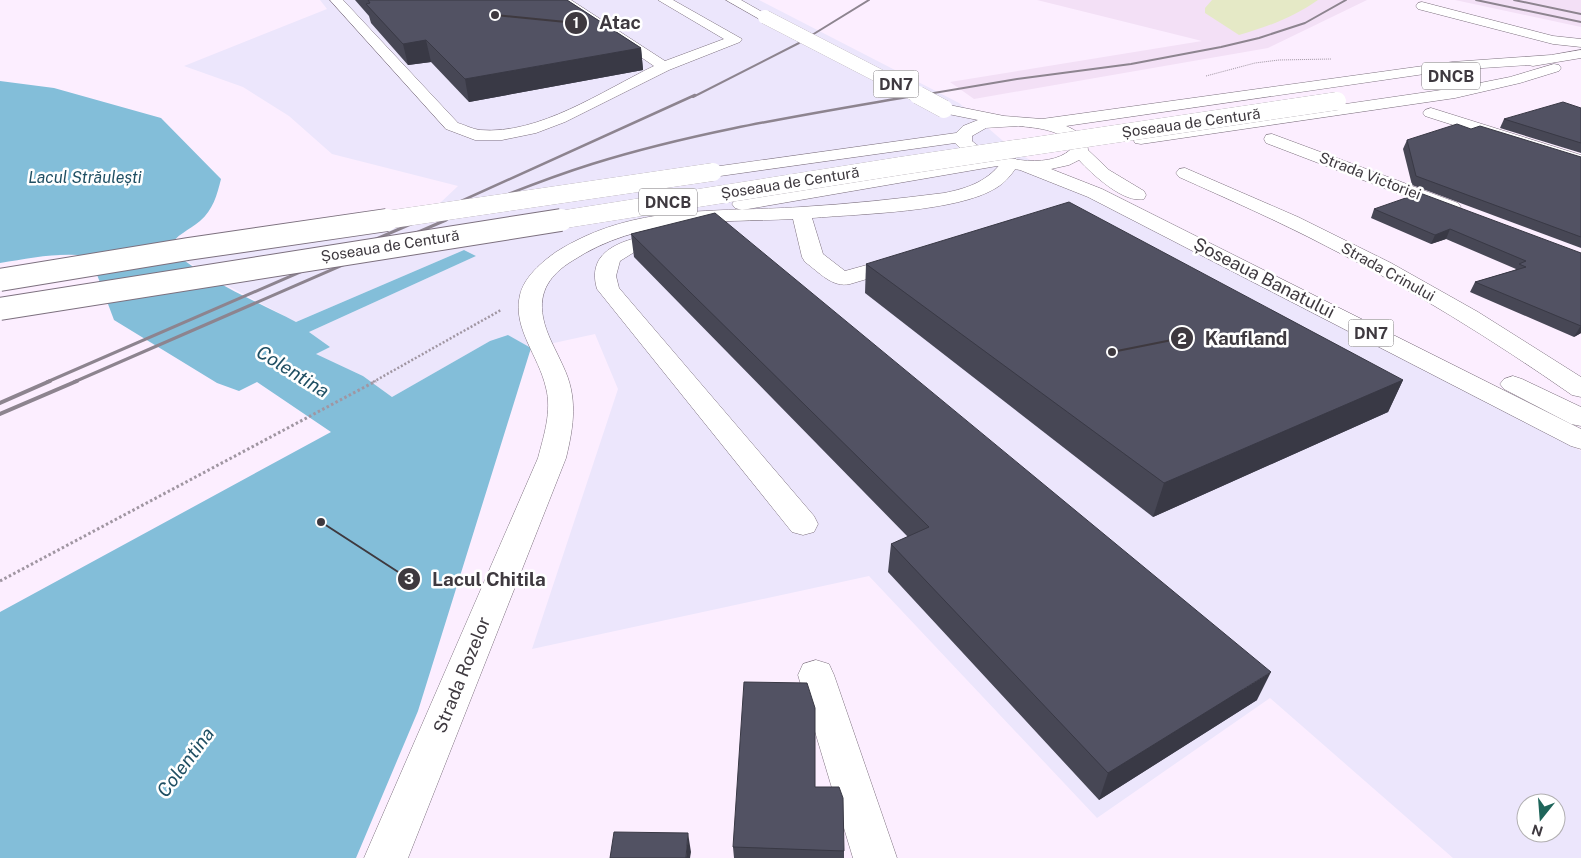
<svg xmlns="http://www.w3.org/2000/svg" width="1581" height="858" font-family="'Public Sans',sans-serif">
<rect width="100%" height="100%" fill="#fceeff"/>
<g fill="#f3e0f6">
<polygon points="1037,0 1367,0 1268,48 974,99 950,82 1202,41"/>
<polygon points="1455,0 1581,0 1581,27"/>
</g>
<path fill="#ece6fc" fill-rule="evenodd" d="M320 0H759L959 103 1017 153 1581 451V858H1453L1270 698 1097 818 869 576 532 649 618 389 595 334 531 348 490 341 392 397 363 376 315 354 329 347 309 332 476 256 464 250 296 322 213 278 179 256 439 204 458 186 332 154 289 116 243 87 184 66 327 9ZM1526 803H1556V833H1526Z"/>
<path fill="#e5e9c6" d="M1212 0H1318C1294 17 1267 27 1239 35L1205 13V8Z"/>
<path fill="#83bed9" d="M0 81 54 88 161 118 221 179C217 195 213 210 200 221 189 230 176 235 169 247 201 279 256 301 296 322L464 250 476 256 309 332 330 347 316 354 363 376 392 397 490 341 508 335 531 348 418 711 356 858H0V612L331 432 257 382 239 391 217 383 114 320 90 256C59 252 30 258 0 263Z"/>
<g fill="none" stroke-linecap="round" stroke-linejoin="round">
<defs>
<g id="minor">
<path d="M330 0H343L458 123C465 125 472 129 480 130 539 135 602 91 654 66L557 0H571L665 61 724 39 658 0H673L742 39 740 42 669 70 565 122 536 133 502 140H475L446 129Z"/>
<polygon points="1422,2 1553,36 1581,39 1581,47 1553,44 1418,9 1416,6 1418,3"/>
<polygon points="1431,108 1581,155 1581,166 1425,116 1423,113 1425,110"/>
<polygon points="1272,134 1458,203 1461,207 1458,211 1451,213 1444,211 1266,143 1264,139 1266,135"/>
<path d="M1010 158 1016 159 1019 163C1013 173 1006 182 996 188 958 212 859 214 812 218L823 254 845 271 903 255 911 256 914 261 911 266 850 284C832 288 819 272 805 262L802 257 793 219C714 223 641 216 572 261 551 274 538 291 543 317 546 334 556 350 563 366 578 397 574 425 566 458L408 858H364L538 458C544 435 552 411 546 388 539 356 512 328 520 295 524 277 542 262 556 252 634 203 713 213 801 207 849 204 897 199 944 193 969 188 989 181 1004 159Z"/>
<path d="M1185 168 1298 217 1391 263 1478 312 1581 377V397L1572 395C1493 340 1411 289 1326 246 1278 221 1228 199 1179 177L1176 173 1179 169Z"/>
<path d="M667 231 674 233 677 237 674 241 636 251 620 261 616 276 619 288 814 516 818 524 814 532 803 535 792 532 597 289C584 244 635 238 667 231Z"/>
<polygon points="816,660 829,664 834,675 897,858 853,858 798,675 803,664"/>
</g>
<g id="major">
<polygon points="726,0 741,0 771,17 765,21 761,20"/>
<path d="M1581 50V58L1533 66 1528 65 1452 70 1066 126C1076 130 1088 138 1088 150L1109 170 1144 191 1146 195 1144 199C1124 204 1092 174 1079 160L1069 165 1051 169 1102 189 1581 429V449L1571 446 1088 197 1020 170 997 166 742 210 735 208 732 204 735 200 742 198 976 159 966 154 955 143 713 177 707 176 704 172 707 168 713 167 956 133 963 126 978 120 938 112 936 109 938 106 944 104 1004 116 1042 119 1452 62 1551 55ZM1019 126C1036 128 1058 129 1070 143V150C1048 170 992 160 972 141V136L986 128Z"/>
<polygon points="1554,64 1559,65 1561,68 1559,71 1520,83 1455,98 1141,144 1135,143 1133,139 1135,135 1141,134 1455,88 1510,77"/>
<polygon points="1513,376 1522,379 1581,407 1581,426 1571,424 1504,389 1500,384 1504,379"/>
</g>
</defs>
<use href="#minor" stroke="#7c707e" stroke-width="1"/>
<use href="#major" stroke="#7c707e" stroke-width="1"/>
<polyline stroke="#a096a2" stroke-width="1" stroke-dasharray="1 1" stroke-linecap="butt" points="1206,76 1255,63 1279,60 1331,59"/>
<polyline stroke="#a096a2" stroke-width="2.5" stroke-dasharray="2 2" stroke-linecap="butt" points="373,382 501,310"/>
<polyline stroke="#a096a2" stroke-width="3" stroke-dasharray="2.5 2.5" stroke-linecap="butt" points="0,581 376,381"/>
<use href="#minor" fill="#fff" fill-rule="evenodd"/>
<use href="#major" fill="#fff" fill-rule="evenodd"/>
<g stroke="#8d848f" stroke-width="2">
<polyline points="1476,0 1581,22"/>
<polyline points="1514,0 1581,14"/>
<polyline points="693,97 799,43 869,0"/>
<polyline points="910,97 1017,79 1131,64 1221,47 1259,38 1305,23 1346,0"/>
</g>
<g stroke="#8d848f" stroke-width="2.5">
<polyline points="417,221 695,95"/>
<path d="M443 221C492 200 541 180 592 164 698 131 809 114 918 95"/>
</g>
<g stroke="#8d848f" stroke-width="3">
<polyline points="47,382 420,220"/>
<polyline points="74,382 446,220"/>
</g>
<g stroke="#8d848f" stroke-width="4">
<polyline points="0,403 50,381"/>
<polyline points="0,414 77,381"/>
</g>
<defs>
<polyline id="major-bridge-far2" points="765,17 920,97"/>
<g id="major-bridge-far1">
<polyline points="918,95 944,109"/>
<polyline points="379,221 713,172"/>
<polyline points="553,221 900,166 1337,101"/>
</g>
<g id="major-bridge">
<polyline points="0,280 188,249 387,220"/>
<polyline points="0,309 561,220"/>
</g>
</defs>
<use href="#major-bridge-far2" stroke="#7c707e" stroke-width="14" stroke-linecap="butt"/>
<use href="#major-bridge-far1" stroke="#7c707e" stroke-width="18" stroke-linecap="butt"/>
<use href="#major-bridge" stroke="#7c707e" stroke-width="24" stroke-linecap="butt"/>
<use href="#major-bridge-far2" stroke="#fff" stroke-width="14"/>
<use href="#major-bridge-far1" stroke="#fff" stroke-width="18"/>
<use href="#major-bridge" stroke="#fff" stroke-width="22"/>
</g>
<g fill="#474755">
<polygon points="355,0 567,0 641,48 643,70 469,102 431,62 408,65 371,23 369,16"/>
<polygon points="1581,108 1581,153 1500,128 1504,119"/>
<polygon points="1471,129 1581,157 1581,248 1412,185 1403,149 1407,140"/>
<polygon points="1374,209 1581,253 1581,333 1574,337 1470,292 1475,282 1515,270 1516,269 1446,239 1431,244 1371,218"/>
<polygon points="631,234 1257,700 1099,800 888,572 891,544 908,537 634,257"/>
<polygon points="866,264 1403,380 1388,412 1153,517 865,293"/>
<polygon points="815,787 844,851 844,858 734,858 733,847"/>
</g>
<g fill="#393945">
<polygon points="426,40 431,62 408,65 403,44"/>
<polygon points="641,48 643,70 469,102 465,79"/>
<polygon points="1450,229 1446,239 1431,244 1435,235"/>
<polygon points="1581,326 1581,333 1574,337 1580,327"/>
<polygon points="1403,380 1388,412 1153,517 1164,483"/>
<polygon points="1271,672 1257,700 1099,800 1108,773"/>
<polygon points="688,833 691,852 690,858 686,858"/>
</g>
<g fill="#525263" stroke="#393945">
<polygon points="368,0 567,0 641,48 465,79 426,40 403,44 366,4 370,3"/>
<polygon points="1563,102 1581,108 1581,143 1504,119"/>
<polygon points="1457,124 1471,129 1480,126 1581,157 1581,237 1416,176 1407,140"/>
<polygon points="1420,193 1581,253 1581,326 1475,282 1526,267 1519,264 1526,261 1450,229 1435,235 1374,209"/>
<polygon points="1069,202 1403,380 1164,483 866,264"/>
<polygon points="715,213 1271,672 1108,773 891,544 929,527 631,234"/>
<polygon points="744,682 807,683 815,708 815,787 839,787 843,798 844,851 733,847"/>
<polygon points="614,832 688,833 686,858 610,858"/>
</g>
<g text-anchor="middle" stroke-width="5" stroke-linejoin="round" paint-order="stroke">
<g font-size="15" fill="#3e393f" stroke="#fff">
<text transform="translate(1191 123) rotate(-8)" y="5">Șoseaua de Centură</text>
<text transform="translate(1370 176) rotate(21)" y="5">Strada Victoriei</text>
<text transform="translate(790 183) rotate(-9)" y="5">Șoseaua de Centură</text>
<text transform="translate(390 246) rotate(-9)" y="5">Șoseaua de Centură</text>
<text transform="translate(1388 272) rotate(29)" y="5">Strada Crinului</text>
</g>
<g fill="#fff" stroke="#787479" stroke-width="1">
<rect x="1422" y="62.5" width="58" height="27" rx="4"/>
<rect x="873.5" y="70.5" width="45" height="27" rx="4"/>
<rect x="639" y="188.5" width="58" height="27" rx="4"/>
<rect x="1348.5" y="319.5" width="45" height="27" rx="4"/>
</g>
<g font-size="16" font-weight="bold" fill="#3e393f">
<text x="1451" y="82">DNCB</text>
<text x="896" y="90">DN7</text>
<text x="668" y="208">DNCB</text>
<text x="1371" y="339">DN7</text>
</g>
<g font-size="16" font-style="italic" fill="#1f4f63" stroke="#fff">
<text x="85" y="183">Lacul Străulești</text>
</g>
<g font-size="18" fill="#3e393f" stroke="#fff">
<text transform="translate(1264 278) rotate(27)" y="6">Șoseaua Banatului</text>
<text transform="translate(462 675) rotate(-68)" y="6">Strada Rozelor</text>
</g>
<g font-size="19" font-style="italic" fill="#1f4f63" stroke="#fff">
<text transform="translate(293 371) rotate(32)" y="7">Colentina</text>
<text transform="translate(185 762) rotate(-53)" y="7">Colentina</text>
</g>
</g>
<path fill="none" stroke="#3e393f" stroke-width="2" d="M495 15L576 23M1112 352L1182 338M321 522L409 579"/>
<g fill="#3e393f" stroke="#fff" stroke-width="2">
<circle cx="495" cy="15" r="5"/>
<circle cx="1112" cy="352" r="5"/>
<circle cx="321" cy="522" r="5"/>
<circle cx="576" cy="23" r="12"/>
<circle cx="1182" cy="338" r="12"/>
<circle cx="409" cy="579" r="12"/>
</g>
<g font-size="15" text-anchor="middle" font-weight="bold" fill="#fff">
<text x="576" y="28">1</text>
<text x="1182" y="344">2</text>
<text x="409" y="584">3</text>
</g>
<g font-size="19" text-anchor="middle" font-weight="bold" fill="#3e393f" stroke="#fff" stroke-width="5" stroke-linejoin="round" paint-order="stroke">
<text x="620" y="29">Atac</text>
<text x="1246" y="345">Kaufland</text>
<text x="489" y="586">Lacul Chitila</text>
</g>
<g transform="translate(1541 818) rotate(197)"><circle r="24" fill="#ffffff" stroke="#b2b0b2"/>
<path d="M0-4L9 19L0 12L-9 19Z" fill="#1e655a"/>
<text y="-8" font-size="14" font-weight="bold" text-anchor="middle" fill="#3e393f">N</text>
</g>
</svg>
